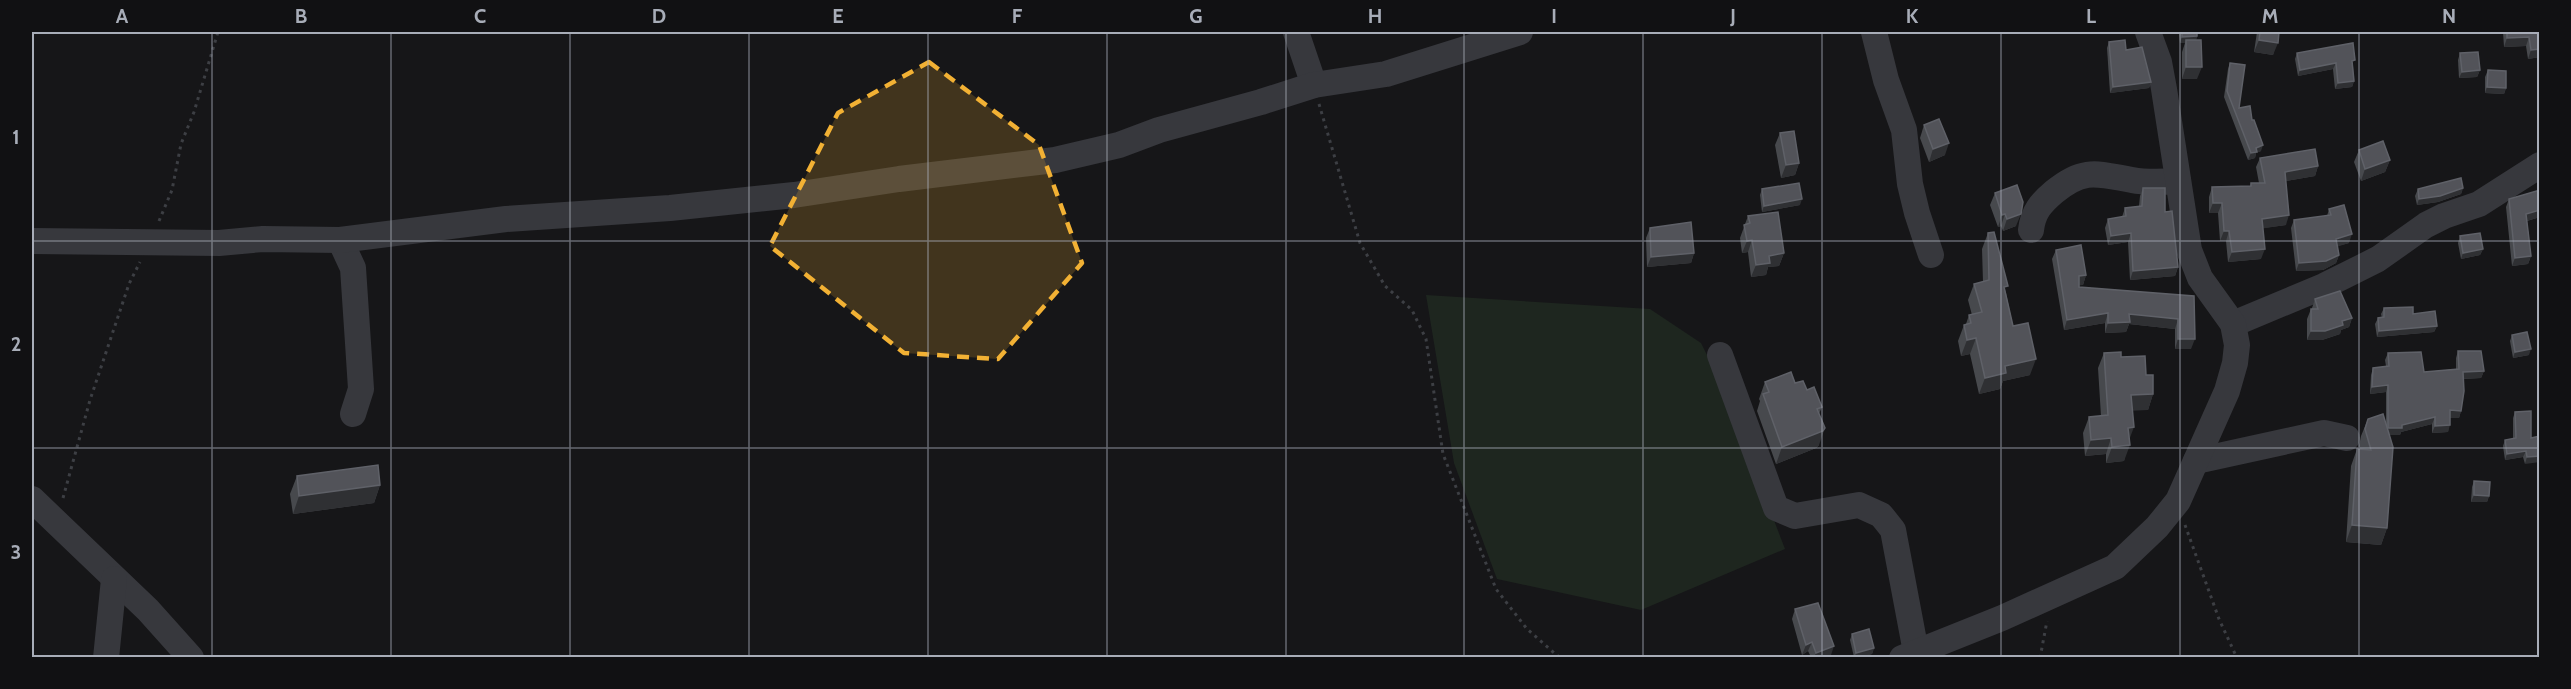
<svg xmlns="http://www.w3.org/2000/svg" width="2571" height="689" font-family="Cabin,sans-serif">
<rect width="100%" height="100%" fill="#161618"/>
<polygon fill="#1e261f" points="1426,295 1650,309 1701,343 1724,389 1785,549 1641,610 1497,579 1454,463"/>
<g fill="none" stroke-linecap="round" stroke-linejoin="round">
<g stroke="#3d3f44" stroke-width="3" stroke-dasharray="3 4.5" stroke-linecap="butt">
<polyline points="1319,104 1360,243 1385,286 1412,310 1426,339 1443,454 1496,589 1527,629 1560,658"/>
<polyline points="159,221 172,190 181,144 194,112 218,32"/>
<polyline points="63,498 90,400 129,284 140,262"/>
<polyline points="2185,525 2219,619 2237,658"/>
<polyline points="2040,658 2047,621"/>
</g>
<g stroke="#37383d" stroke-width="26">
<polyline points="1296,32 1314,85"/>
<polyline points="1874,32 1886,80 1904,130 1910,184 1917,213 1931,255"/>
<path d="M2031 230C2033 212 2041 203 2054 192 2084 167 2098 174 2132 180 2147 183 2163 182 2178 181"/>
<polyline points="340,240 353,268 358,343 361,389 353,414"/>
<polyline points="32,241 219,243 263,239 340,240 506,219 670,208 794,195 899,179 1055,160 1119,145 1159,130 1261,102 1314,85 1386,74 1520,32"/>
<polyline points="2233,324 2324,286 2378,259 2426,225 2444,216 2479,204 2540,165"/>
<polyline points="1720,355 1776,508 1795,516 1859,505 1881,515 1893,530 1916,652"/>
<polyline points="2196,461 2324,433 2347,438"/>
<polyline points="32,499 148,610 191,658"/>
<polyline points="106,658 114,579"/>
<polyline points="1902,658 2002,618 2115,567 2157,527 2178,501 2227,391 2235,363 2237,345 2233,324 2200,278 2189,250 2164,89 2159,62 2148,32"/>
</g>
</g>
<g fill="#47494d">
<polygon points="2179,32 2197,32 2197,36 2196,40 2197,79 2182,79 2182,52 2185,43 2180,43"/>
<polygon points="2257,32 2279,32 2273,55 2254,52"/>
<polygon points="2503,32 2540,32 2540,57 2528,59 2526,46 2504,47"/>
<polygon points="2109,42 2126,50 2151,82 2149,88 2110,93 2107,48"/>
<polygon points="2297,53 2353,66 2354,81 2352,87 2335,89 2333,69 2298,76 2295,59"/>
<polygon points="2460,53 2480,70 2477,77 2459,78 2458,60"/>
<polygon points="2230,63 2239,108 2252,120 2261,151 2256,153 2255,158 2248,160 2224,97 2228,69"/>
<polygon points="2488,70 2506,88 2504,94 2485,93 2485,77"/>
<polygon points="1924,125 1945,155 1929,162 1920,138"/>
<polygon points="1780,133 1799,163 1795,175 1781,178 1775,145"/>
<polygon points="2359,150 2390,160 2385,172 2361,181 2354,162"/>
<polygon points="2260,158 2318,166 2315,176 2286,181 2286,225 2263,228 2261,259 2228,262 2226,241 2220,241 2218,213 2209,213 2209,197 2212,187 2250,186 2251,183 2259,183 2256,167"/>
<polygon points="2143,188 2165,212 2178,267 2175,276 2130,280 2128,242 2108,245 2105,228 2108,219 2122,217 2125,208 2139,206 2140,196"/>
<polygon points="2463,188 2461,194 2438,202 2417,205 2415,196 2418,189"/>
<polygon points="1762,189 1800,205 1762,212 1760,195"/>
<polygon points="2540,190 2540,217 2527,221 2531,256 2528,264 2512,266 2506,207 2509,199"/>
<polygon points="1995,193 2016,226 2003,231 2001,226 1998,227 1990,205"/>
<polygon points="2329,209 2349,243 2337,246 2339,255 2336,263 2323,270 2296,271 2291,228 2294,220 2327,216"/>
<polygon points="1748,216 1784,253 1779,266 1768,267 1766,275 1751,277 1748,252 1742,253 1740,238"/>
<polygon points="1650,228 1694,253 1691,263 1647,267 1646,238"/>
<polygon points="1988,233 2006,293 2013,326 2030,375 2003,381 2000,389 1979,394 1970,354 1961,356 1958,341 1964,325 1966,324 1969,315 1972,315 1968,300 1974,284 1983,282 1982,249"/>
<polygon points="2460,236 2483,249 2480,255 2461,259 2458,243"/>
<polygon points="2056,250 2086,275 2083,285 2079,285 2079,287 2194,296 2191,349 2175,349 2175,329 2129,324 2126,332 2105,333 2105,323 2064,330 2052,259"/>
<polygon points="2315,299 2352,318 2349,327 2341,330 2340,334 2322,340 2307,340 2307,319 2311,309 2312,309 2312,308"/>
<polygon points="2384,308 2413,314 2437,326 2434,332 2377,337 2375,324 2378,318 2382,318 2381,314"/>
<polygon points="2512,335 2529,355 2513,358 2510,341"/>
<polygon points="2458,351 2484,371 2481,378 2463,379 2461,411 2459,418 2450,418 2448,432 2432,433 2432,424 2401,432 2400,435 2389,435 2387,528 2381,545 2346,542 2351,466 2357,449 2360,449 2359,446 2361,436 2368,419 2386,423 2386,392 2370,394 2371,375 2373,368 2386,366 2385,360 2388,353 2424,372 2456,369 2456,358"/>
<polygon points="2104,353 2121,357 2146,375 2153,394 2148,410 2133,410 2129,440 2124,461 2106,463 2106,454 2085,456 2083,433 2089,417 2101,416 2098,368"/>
<polygon points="1765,382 1795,383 1807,390 1822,407 1819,414 1819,445 1816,448 1776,464 1757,411 1760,401 1759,399"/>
<polygon points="2515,412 2531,438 2540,436 2525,464 2523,457 2505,460 2503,446 2505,440 2513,439 2513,418"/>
<polygon points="297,476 380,485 374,503 293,514 290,494"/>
<polygon points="2474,481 2489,496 2487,502 2471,502 2472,487"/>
<polygon points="1795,609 1831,655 1825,657 1811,657 1808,651 1802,655 1792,619"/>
<polygon points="1852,634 1874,648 1872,654 1860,657 1854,657 1850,640"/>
</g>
<g fill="#2f3033">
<polygon points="2197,36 2195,43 2186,40 2185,43 2180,43 2182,37"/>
<polygon points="2529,37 2526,46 2504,47 2507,38"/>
<polygon points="2259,40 2278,43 2273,55 2254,52"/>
<polygon points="2540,49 2540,57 2528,59 2531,50"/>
<polygon points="2336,63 2333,69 2298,76 2300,70"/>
<polygon points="2186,67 2202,67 2197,79 2182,79"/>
<polygon points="2480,70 2477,77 2459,78 2462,72"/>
<polygon points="2354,81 2352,87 2335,89 2338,83"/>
<polygon points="2151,82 2149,88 2110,93 2113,87"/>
<polygon points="2487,87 2506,88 2504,94 2485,93"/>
<polygon points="1949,143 1945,155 1929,162 1933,149"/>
<polygon points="2263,145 2261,151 2256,153 2255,158 2248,160 2251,153 2256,148"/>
<polygon points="2390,160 2385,172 2361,181 2365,169"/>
<polygon points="1799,163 1795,175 1781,178 1786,165"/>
<polygon points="2318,166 2315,176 2281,182 2285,172"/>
<polygon points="2463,188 2461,194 2438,202 2417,205 2419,199"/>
<polygon points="1802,199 1800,205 1762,212 1764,206"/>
<polygon points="2213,203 2222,203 2218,213 2209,213"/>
<polygon points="2540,210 2540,217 2523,222 2526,214"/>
<polygon points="2005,214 2001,226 1998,227 2002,215"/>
<polygon points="2021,214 2016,226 2003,231 2007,219"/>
<polygon points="2289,215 2286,225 2259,229 2262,219"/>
<polygon points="2224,231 2229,231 2226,241 2220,241"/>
<polygon points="2131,233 2128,242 2108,245 2111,236"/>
<polygon points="2352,234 2349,243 2333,248 2336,239"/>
<polygon points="1752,240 1748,252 1742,253 1747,241"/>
<polygon points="2265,249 2261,259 2228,262 2232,252"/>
<polygon points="2483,249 2480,255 2461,259 2463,253"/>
<polygon points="1694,253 1691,263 1647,267 1651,257"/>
<polygon points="1784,253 1779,266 1768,267 1766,275 1751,277 1756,265 1769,256"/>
<polygon points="2339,255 2336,263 2323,270 2296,271 2299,263"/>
<polygon points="2531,256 2528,264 2512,266 2515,258"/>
<polygon points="2178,267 2175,276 2130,280 2133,271"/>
<polygon points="2086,275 2083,285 2075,286 2079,276"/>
<polygon points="2108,313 2105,323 2064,330 2067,320"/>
<polygon points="2129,314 2178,319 2175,329 2129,324 2126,332 2105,333 2108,323"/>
<polygon points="2352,318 2349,327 2341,330 2340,334 2322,340 2307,340 2311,331"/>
<polygon points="2437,326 2434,332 2377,337 2379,331"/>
<polygon points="1976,338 1970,354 1961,356 1967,340"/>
<polygon points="2178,339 2195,339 2191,349 2175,349"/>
<polygon points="2531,349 2529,355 2513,358 2515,352"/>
<polygon points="2036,359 2030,375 2003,381 2000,389 1979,394 1985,378 2005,366"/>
<polygon points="2484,371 2481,378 2460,379 2463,372"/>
<polygon points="2388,385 2386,392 2370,394 2372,387"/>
<polygon points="2153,394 2148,410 2126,411 2131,395"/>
<polygon points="2450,410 2461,411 2459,418 2447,418"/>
<polygon points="2435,417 2432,424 2401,432 2400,435 2386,435 2388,428"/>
<polygon points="2450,425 2448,432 2432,433 2435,426"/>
<polygon points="2134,427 2128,443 2128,428"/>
<polygon points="1825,428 1819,445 1816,448 1776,464 1782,447"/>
<polygon points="2111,438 2106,454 2085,456 2091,440"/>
<polygon points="2130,445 2124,461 2106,463 2112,447"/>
<polygon points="2526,451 2523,457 2505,460 2507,454"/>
<polygon points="2540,456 2540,462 2525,464 2527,457"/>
<polygon points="380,485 374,503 293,514 299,496"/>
<polygon points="2474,495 2489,496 2487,502 2471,502"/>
<polygon points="2352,525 2387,528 2381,545 2346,542"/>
<polygon points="1812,642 1808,651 1802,655 1806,645"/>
<polygon points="1834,646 1831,655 1825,657 1814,657 1816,653"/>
<polygon points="1874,648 1872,654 1860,657 1855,657 1856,653"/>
</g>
<g fill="#525359" stroke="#5f6168" stroke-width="1.5">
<polygon points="2182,32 2197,32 2197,36 2182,37"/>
<polygon points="2260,32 2279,32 2278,43 2259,40"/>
<polygon points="2507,32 2540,32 2540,49 2531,50 2529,37 2507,38"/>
<polygon points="2125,40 2126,50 2142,47 2151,82 2113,87 2109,42"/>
<polygon points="2186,40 2201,40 2202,67 2186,67"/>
<polygon points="2353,43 2355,60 2352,61 2354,81 2338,83 2336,63 2300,70 2297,53"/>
<polygon points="2478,52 2480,70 2462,72 2460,53"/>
<polygon points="2230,63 2245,65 2239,108 2250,106 2252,120 2254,120 2263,145 2256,148 2257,152 2251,153 2227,91"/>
<polygon points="2488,70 2506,71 2506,88 2487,87"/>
<polygon points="1939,119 1949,143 1933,149 1924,125"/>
<polygon points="1794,131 1799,163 1786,165 1780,133"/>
<polygon points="2383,141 2390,160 2365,169 2359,150"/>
<polygon points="2315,149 2318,166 2285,172 2289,215 2262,219 2265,249 2232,252 2229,231 2224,231 2222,203 2213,203 2212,187 2251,186 2251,183 2265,183 2260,158"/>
<polygon points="2461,178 2463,188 2440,196 2419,199 2418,189"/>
<polygon points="1799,183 1802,199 1764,206 1762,189"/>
<polygon points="2017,185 2023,202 2021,214 2007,219 2005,214 2002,215 1995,193"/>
<polygon points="2143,188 2165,188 2165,212 2172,211 2178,267 2133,271 2131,233 2111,236 2108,219 2126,216 2125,208 2142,206"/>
<polygon points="2540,190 2540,210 2526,214 2531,256 2515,258 2509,199"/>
<polygon points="2344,205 2352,234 2336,239 2339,255 2326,261 2299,263 2294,220 2331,215 2329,209"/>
<polygon points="1778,212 1784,253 1769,256 1770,263 1756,265 1752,240 1747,241 1744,225 1750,223 1748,216"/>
<polygon points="1691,222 1694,253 1651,257 1650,228"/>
<polygon points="1994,232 2008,286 2004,287 2013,326 2028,323 2036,359 2005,366 2006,373 1985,378 1976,338 1967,340 1964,325 1971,323 1969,315 1982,312 1974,284 1989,280 1988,233"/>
<polygon points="2480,233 2483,249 2463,253 2460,236"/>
<polygon points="2081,245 2086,275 2079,276 2079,287 2194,296 2195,339 2178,339 2178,319 2129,314 2130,322 2108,323 2108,313 2067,320 2056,250"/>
<polygon points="2340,291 2352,318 2342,321 2343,325 2325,331 2311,331 2311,309 2318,309 2315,299"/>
<polygon points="2413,307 2413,314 2435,311 2437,326 2379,331 2378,318 2384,317 2384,308"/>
<polygon points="2527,332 2531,349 2515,352 2512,335"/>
<polygon points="2458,351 2481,351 2484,371 2463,372 2464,391 2461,411 2450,410 2450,425 2435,426 2435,417 2402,425 2402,428 2388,428 2388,385 2372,387 2373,368 2389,366 2388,353 2421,352 2424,372 2459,369"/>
<polygon points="2121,352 2121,357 2145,356 2146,375 2153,375 2153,394 2131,395 2134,427 2128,428 2130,445 2112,447 2111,438 2091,440 2089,417 2108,415 2104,353"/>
<polygon points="1791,372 1795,383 1803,381 1807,390 1814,387 1822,407 1817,409 1825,428 1823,431 1782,447 1763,394 1769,392 1765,382"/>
<polygon points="2531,411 2531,438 2540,436 2540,456 2527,457 2526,451 2507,454 2505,440 2516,438 2515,412"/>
<polygon points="2383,414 2393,447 2387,528 2352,525 2357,449 2371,450 2365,429 2368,419"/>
<polygon points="378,465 380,485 299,496 297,476"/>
<polygon points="2474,481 2490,482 2489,496 2474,495"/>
<polygon points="1818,603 1834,646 1816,653 1812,642 1806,645 1795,609"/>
<polygon points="32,608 33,620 32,620"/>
<polygon points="1869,629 1874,648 1856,653 1852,634"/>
</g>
<path fill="#f2b134" fill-opacity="0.2" stroke="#f2b134" stroke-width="4.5" stroke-dasharray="12 8" stroke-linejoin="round" d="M929 62 1039 145 1082 263 998 359 904 353 770 246 838 113Z"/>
<path fill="none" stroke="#a8adb8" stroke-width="1.5" stroke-opacity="0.55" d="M212 32V658M391 32V658M570 32V658M749 32V658M928 32V658M1107 32V658M1286 32V658M1464 32V658M1643 32V658M1822 32V658M2001 32V658M2180 32V658M2359 32V658M32 241H2540M32 448H2540"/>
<rect width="2571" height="689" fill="none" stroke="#111113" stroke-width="66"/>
<rect x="33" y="33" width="2505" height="623" fill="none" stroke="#a8adb8" stroke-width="2"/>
<g font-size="20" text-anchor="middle" font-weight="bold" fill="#a8adb8">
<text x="122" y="23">A</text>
<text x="301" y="23">B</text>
<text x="480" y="23">C</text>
<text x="659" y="23">D</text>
<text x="838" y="23">E</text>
<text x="1017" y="23">F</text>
<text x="1196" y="23">G</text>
<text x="1375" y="23">H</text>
<text x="1554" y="23">I</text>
<text x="1733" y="23">J</text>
<text x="1912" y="23">K</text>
<text x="2091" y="23">L</text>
<text x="2270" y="23">M</text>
<text x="2449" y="23">N</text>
<text x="16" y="144">1</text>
<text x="16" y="351">2</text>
<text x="16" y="559">3</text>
</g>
</svg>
